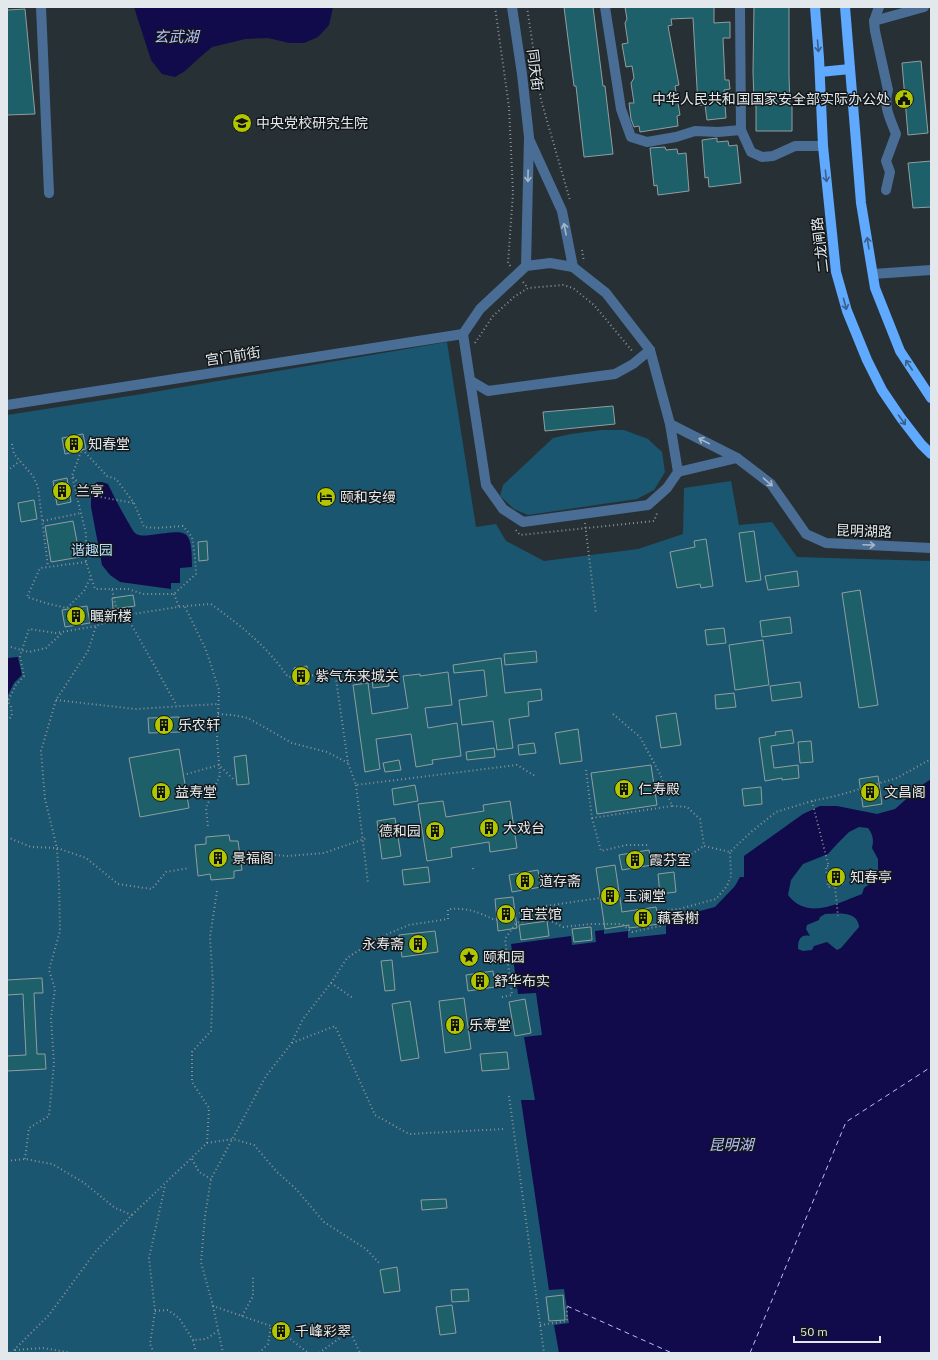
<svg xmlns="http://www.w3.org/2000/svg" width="938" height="1360" font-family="'IBM Plex Sans','Noto Sans SC',sans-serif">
<rect width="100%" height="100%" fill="#263035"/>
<g fill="#1b5670">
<polygon points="447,342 476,527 496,524 506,541 544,561 638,549 683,534 684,488 731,481 739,525 772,522 797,557 931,561 931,1353 7,1353 7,415 142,394"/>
<polygon points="601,430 624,430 648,439 662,452 665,472 654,490 637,499 528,515 514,509 500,496 503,485 553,438 571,434"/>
</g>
<g fill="#110a4b" fill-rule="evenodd">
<polygon points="134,7 333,7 329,25 318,37 304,43 289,43 268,38 245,39 212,47 198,59 185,71 175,77 162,74 151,60"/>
<path d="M97 482H102L108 484C114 497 121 510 128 522 130 525 132 530 135 533 138 536 145 536 150 535 186 531 192 525 192 567L180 568V583H171V589L120 582 110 575 102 565 91 507V488Z"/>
<polygon points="18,657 22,675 14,683 7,697 7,658"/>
<path d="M931 779V1353H559L554 1325 569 1323 564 1289 549 1290 521 1100H535L524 1037 542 1035 536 993 518 994 511 944 571 936 572 945 596 942 595 931 604 930V934L628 931V938L666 934V924L668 917 675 914 681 916 715 907 735 886 740 877H744V856L803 814 820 806H837L877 814 895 809 921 786ZM859 827 868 828C873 835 874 839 872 848L878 859V874L871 883 864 888 862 894C838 903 808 921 788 895L791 880 803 864 828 854 837 844 849 832ZM825 914C836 914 858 910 859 927L841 948 837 950 827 942 814 946 812 950 803 951 798 949C798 940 800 934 810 936L806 929 807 925 819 920 820 917Z"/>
</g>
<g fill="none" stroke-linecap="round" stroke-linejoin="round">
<g stroke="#b6c1fc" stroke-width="1" stroke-dasharray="5 4" stroke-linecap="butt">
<polyline points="567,1306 672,1353"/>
<polyline points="750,1353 846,1122 931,1067"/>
</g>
</g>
<g fill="#1d6069" stroke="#909ea0">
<polygon points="564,7 593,7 603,86 605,86 613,154 584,157 576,86 574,86"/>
<polygon points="625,7 714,7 714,23 730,22 730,38 723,38 725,80 729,80 730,89 724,90 726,118 707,120 705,105 698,105 693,18 671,19 672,25 668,26 679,85 675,86 680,115 677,116 678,126 640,132 639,126 634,127 631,119 629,103 634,103 631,83 634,78 632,66 626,67 622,44 628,43 625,23 627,19"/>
<polygon points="754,7 789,7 789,76 790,105 792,105 792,131 756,131 756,101 754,101 753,72"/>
<polygon points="25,9 35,114 7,115 7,10"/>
<polygon points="921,61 928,133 908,135 902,63"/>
<polygon points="717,138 717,142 728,141 729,146 737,145 741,183 709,187 708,177 705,178 702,140"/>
<polygon points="665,147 666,150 677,149 678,154 686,153 689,191 658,195 657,185 654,186 650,148"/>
<polygon points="931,161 931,207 913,208 908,163"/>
<polygon points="613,406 615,424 545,431 543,412"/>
<polygon points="83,434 86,449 65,454 62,438"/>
<polygon points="67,478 71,502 57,505 53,481"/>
<polygon points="34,500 37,519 21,522 18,503"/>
<polygon points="73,521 80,557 51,562 45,526"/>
<polygon points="754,531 761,580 746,582 739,533"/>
<polygon points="706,539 713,586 701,588 700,584 677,588 670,552 695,547 694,541"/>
<polygon points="207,541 208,560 199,561 198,542"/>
<polygon points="797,571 799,586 768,590 765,576"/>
<polygon points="860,590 878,705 859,708 842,593"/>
<polygon points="133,595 135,606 113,609 112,598"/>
<polygon points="87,606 90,623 65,627 62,610"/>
<polygon points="790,617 792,633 762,637 760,621"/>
<polygon points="724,628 726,643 707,645 705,630"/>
<polygon points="763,640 769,685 735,690 729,645"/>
<polygon points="536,651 537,662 505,665 504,654"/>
<polygon points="501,658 505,693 541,689 542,700 528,702 529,716 509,719 513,748 497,750 493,721 462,725 459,700 487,696 484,670 454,673 453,665"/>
<polygon points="307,666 309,684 296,685 294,668"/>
<polygon points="448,672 452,705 425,708 428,728 457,723 461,756 432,760 433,764 416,767 411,734 376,739 380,769 365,772 353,685 368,683 372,714 408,708 403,676 420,674 420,676"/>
<polygon points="388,676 389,686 373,688 372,678"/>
<polygon points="800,682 802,697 772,701 770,686"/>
<polygon points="734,693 736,707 716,709 715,695"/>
<polygon points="676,713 681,745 661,748 656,716"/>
<polygon points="179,717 180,732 149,733 148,718"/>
<polygon points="578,729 582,761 560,764 555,733"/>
<polygon points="792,730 794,743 771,746 774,768 798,765 799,778 782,780 782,778 765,781 759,738 776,735 775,732"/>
<polygon points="811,741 813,762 800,763 798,742"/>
<polygon points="534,743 536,753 519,755 518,745"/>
<polygon points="494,748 495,757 467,760 466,752"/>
<polygon points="179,749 189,808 140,817 129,758"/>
<polygon points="246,755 249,784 237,785 234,757"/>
<polygon points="399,760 401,770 385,772 383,763"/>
<polygon points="651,765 657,805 597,814 591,773"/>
<polygon points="878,776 882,804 863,807 859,779"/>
<polygon points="415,785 418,801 394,805 392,789"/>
<polygon points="761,787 762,804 744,806 742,789"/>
<polygon points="443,801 446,817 484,811 483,805 510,801 517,848 490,852 489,842 451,848 452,857 427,861 418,804"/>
<polygon points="395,818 401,856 382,859 377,821"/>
<polygon points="229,835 230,841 238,841 242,870 234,871 234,878 211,880 210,874 198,876 195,845 206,844 206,837"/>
<polygon points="649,850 652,865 622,870 619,855"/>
<polygon points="615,865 622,912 656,907 659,924 629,928 629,925 605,929 596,868"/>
<polygon points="428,867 430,882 404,885 402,870"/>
<polygon points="538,870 541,887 512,892 509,875"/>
<polygon points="842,870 843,884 830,885 829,871"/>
<polygon points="674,872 676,892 660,894 658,874"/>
<polygon points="513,897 517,928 498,931 495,899"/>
<polygon points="547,921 549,936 521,940 519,925"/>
<polygon points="591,927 592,940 574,942 572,929"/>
<polygon points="435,931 438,952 402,957 399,935"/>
<polygon points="392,960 395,990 385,991 381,961"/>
<polygon points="493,971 495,987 468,991 466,975"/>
<polygon points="42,978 43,993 34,993 37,1054 45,1054 46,1069 7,1071 7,1056 26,1055 23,994 7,995 7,980"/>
<polygon points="464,998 471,1049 445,1053 439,1001"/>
<polygon points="525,999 531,1033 515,1036 509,1002"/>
<polygon points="410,1001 419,1058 401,1061 392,1004"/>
<polygon points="507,1052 509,1069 482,1071 480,1054"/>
<polygon points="446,1199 447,1208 422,1210 421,1200"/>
<polygon points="397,1267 400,1291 384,1293 380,1270"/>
<polygon points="468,1289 469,1301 452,1302 451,1290"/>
<polygon points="563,1295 565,1320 549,1321 546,1297"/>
<polygon points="452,1305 456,1333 440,1335 436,1307"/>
</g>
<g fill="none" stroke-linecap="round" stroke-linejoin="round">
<g stroke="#8b9296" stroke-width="2" stroke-dasharray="1 3" stroke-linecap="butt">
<polyline points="495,7 509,107 513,193 508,263 511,267"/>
<polyline points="527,7 541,100 570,200"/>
<polyline points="582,250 584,262"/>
<polyline points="523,282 528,288"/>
<polyline points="475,343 493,316 514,297 528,288 563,285 573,288 594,305 633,352"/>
<polyline points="12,444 14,454 33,476 38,487 48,567"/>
<polyline points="7,471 20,461"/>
<polyline points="73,477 89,495 134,503"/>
<polyline points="43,521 81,513"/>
<polyline points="585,523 596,614"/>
<polyline points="516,530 520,535 654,521 658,511"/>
<polyline points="86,562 40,568 27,597 49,604 67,608 84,591 91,577"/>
<polyline points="112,589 128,589 143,594 174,594 196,574 195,558 192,537 183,526 157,528 144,527 134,503 116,479 107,476 82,449 72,476 86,534 86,562 95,589 112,589 118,617"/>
<polyline points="174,594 179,607"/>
<polyline points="185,607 206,650 219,690 217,740 220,775 206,808 208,827"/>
<polyline points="126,615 177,706"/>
<polyline points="7,646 29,652 46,648 62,633"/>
<polyline points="308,676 335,672 348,763 356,785 517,765 535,776"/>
<polyline points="56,700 135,709 218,704"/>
<polyline points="218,714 232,715 248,718 292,743 327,752 348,763"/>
<polyline points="613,714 640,737 660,774 672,806 687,807 700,819 704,846 730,852 751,832 776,812 812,801 836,796 897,778 931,759"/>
<polyline points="7,721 12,716 11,707 8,701 16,685 24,676 20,656 29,629 56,633 96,626"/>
<polyline points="586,770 592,818 672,806"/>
<polyline points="183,775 219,765 235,781"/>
<polyline points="356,785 368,883"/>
<polyline points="812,801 827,860 829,866 826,866 828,887 835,886 838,916"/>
<polyline points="592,818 601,851 626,845 649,845"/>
<polyline points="7,837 31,847 57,848 86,858 118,884 152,889 166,872 189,868"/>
<polyline points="247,853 288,856 324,853 367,838"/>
<polyline points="673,862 690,855 704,846"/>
<polyline points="473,868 474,872"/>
<polyline points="331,983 353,998"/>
<polyline points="502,997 512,995 505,939 516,923 543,917 563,927 591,924 622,924 632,932 660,926 665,910 679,909 716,899 727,886 731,876 730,852"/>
<polyline points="292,1043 335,1026 375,1115 409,1134 503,1129"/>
<polyline points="509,1096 544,1353"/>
<polyline points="207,1143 209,1108 192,1082 192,1052 211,1031 213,984 210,937 217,891"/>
<path d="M25 1159 29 1128 49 1116 54 1064 51 1018 55 989 49 970 60 931 59 882 57 848 45 799 41 751 56 700 88 651 96 626 126 615 185 606 211 604C241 626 266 645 288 677H295"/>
<polyline points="192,1159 199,1172 211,1179"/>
<polyline points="7,1161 25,1159 52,1164 83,1182 115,1208 132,1215"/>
<polyline points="213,1306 223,1353"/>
<polyline points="155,1311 168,1310 179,1318 193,1340"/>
<polyline points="242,1316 253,1296 253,1276"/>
<polyline points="540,1325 567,1321 567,1306"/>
<polyline points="284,1334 308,1353"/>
<polyline points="15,1350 43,1348 72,1353"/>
<polyline points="11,1353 49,1315 96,1251 132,1215 207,1143 233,1139 254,1145 277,1172 296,1189 324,1222 366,1249 379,1263"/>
<polyline points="154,1353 150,1344 155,1311 149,1258 165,1186"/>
<polyline points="196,1353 193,1340 206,1339 218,1331"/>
<path d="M259 1353 268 1344 271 1326 213 1306 201 1262 205 1216 211 1179 266 1076 291 1044 303 1019 331 983 347 958 378 938 409 925 448 919V909C470 908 475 911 495 920L539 907 600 898"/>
<polyline points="319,1353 350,1331 360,1353"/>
</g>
<g stroke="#4a6d96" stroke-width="10">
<polyline points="41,7 49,193"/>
<polyline points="512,7 522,74 529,137 526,266"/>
<polyline points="605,7 621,109 631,137 647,142 676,137 695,131 718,132 741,130"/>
<polyline points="740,7 741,130 751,152 762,157 773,156 795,146 823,146"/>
<path d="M879 7 874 21 875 31 888 90C883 107 890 118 896 134L886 161 890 172 886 190"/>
<polyline points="874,21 924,7"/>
<polyline points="530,141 562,211 573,267"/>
<polygon points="550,263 573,267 606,293 650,350 670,424 678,472 667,488 648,505 523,522 503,509 486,485 463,334 480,309 526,266"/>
<polyline points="873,274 931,270"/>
<polyline points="471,381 488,391 615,374 633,364 650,350"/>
<polyline points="7,405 463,334"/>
<polyline points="670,424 737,458 771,484 806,534 826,543 931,548"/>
<polyline points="678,472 737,458"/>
</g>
<g stroke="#5fa9fe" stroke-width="10">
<polyline points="815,7 819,58 823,146 836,272 847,311 867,360 882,390 901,418 921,444 931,454"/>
<polyline points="845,7 861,203 875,288 900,351 931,398"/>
<polyline points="820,72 850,69"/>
</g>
</g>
<defs><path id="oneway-shaft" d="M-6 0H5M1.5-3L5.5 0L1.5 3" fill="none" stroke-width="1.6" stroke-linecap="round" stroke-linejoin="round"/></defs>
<g stroke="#39608c">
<use href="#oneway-shaft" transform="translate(818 46) rotate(85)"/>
<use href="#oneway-shaft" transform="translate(826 176) rotate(84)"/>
<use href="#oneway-shaft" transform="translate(868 243) rotate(-99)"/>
<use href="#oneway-shaft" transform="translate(845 304) rotate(75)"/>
<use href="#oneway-shaft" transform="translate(909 365) rotate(-124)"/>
<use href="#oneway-shaft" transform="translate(902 420) rotate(54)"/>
</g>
<g stroke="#a5b7c9">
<use href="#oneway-shaft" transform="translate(528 176) rotate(91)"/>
<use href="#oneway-shaft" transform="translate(565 229) rotate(-101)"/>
<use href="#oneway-shaft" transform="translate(704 441) rotate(-153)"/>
<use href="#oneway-shaft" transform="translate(768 482) rotate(41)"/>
<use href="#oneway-shaft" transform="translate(869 545) rotate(2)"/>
</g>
<defs>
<symbol id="civic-disc" viewBox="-11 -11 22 22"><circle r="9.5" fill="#b1c500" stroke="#13171a"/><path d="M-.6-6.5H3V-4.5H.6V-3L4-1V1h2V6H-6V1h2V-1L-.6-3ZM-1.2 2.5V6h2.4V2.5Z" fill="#111"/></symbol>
<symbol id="university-disc" viewBox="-11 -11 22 22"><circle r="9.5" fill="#b1c500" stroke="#13171a"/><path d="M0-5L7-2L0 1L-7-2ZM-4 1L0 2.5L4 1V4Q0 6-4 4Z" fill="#111"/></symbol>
<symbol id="building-disc" viewBox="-11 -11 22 22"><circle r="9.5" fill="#b1c500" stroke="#13171a"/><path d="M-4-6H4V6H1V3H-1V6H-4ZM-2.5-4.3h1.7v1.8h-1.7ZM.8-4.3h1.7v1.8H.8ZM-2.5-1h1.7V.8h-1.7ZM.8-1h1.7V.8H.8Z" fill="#111"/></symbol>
<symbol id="hotel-disc" viewBox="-11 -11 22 22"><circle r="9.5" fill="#b1c500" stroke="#13171a"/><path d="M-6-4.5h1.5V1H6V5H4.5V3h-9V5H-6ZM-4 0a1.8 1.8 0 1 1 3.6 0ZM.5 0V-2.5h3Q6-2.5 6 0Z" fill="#111"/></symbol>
<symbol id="sight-disc" viewBox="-11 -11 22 22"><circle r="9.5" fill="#b1c500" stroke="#13171a"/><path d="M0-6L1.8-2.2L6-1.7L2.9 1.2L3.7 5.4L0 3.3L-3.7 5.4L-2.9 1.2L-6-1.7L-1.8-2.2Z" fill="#111"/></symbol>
</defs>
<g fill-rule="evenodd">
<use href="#civic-disc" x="893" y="88" width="22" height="22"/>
<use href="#university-disc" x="231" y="112" width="22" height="22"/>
<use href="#building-disc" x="63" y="433" width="22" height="22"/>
<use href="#building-disc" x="51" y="480" width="22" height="22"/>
<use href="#hotel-disc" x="315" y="486" width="22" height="22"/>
<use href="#building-disc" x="65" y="605" width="22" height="22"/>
<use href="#building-disc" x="290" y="665" width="22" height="22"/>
<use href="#building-disc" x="153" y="714" width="22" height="22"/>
<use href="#building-disc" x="613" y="778" width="22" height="22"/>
<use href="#building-disc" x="150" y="781" width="22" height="22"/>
<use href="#building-disc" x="859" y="781" width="22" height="22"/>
<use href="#building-disc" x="478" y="817" width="22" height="22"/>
<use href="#building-disc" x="424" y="820" width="22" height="22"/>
<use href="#building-disc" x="207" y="847" width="22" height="22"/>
<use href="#building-disc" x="624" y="849" width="22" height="22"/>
<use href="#building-disc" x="825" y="866" width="22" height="22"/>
<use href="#building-disc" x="514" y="870" width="22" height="22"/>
<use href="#building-disc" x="599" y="885" width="22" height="22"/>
<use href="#building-disc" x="495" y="903" width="22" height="22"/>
<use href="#building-disc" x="632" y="907" width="22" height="22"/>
<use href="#building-disc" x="407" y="933" width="22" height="22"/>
<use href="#sight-disc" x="458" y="946" width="22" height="22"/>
<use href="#building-disc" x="469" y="970" width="22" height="22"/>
<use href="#building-disc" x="444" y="1014" width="22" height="22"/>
<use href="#building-disc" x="270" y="1320" width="22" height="22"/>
</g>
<g text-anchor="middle" stroke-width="3" stroke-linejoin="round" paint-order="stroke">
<g font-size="14" fill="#e2e8eb" stroke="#13171a">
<text transform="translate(535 70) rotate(83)" y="5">同庆街</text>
<text transform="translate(820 245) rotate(-97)" y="5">二龙闸路</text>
<text transform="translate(233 356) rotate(-9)" y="5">宫门前街</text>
<text transform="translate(864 531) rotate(2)" y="5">昆明湖路</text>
</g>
<g font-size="14" fill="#e2e8eb" stroke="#13171a" text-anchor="start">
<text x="890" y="104" text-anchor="end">中华人民共和国国家安全部实际办公处</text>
<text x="256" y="128">中央党校研究生院</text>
<text x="88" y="449">知春堂</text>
<text x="76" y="496">兰亭</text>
<text x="340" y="502">颐和安缦</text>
<text x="90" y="621">瞩新楼</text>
<text x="315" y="681">紫气东来城关</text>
<text x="178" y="730">乐农轩</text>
<text x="638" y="794">仁寿殿</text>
<text x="175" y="797">益寿堂</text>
<text x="884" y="797">文昌阁</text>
<text x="503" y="833">大戏台</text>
<text x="421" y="836" text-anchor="end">德和园</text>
<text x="232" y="863">景福阁</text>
<text x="649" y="865">霞芬室</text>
<text x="850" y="882">知春亭</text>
<text x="539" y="886">道存斋</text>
<text x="624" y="901">玉澜堂</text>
<text x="520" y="919">宜芸馆</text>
<text x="657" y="923">藕香榭</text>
<text x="404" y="949" text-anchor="end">永寿斋</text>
<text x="483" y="962">颐和园</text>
<text x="494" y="986">舒华布实</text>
<text x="469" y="1030">乐寿堂</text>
<text x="295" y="1336">千峰彩翠</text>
</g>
<g font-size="14" fill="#b3e0f7" stroke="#13171a">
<text x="92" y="555">谐趣园</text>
</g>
<g font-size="15" font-style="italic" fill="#b6c1fc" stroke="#13171a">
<text x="176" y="42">玄武湖</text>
<text x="731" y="1150">昆明湖</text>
</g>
</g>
<rect width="938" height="1360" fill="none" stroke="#e2e8eb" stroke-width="16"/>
<path d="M794 1336v6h86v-6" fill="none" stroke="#e2e8eb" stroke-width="2"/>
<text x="800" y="1336" font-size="12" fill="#e2e8eb" stroke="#13171a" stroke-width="3" paint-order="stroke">50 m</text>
</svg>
